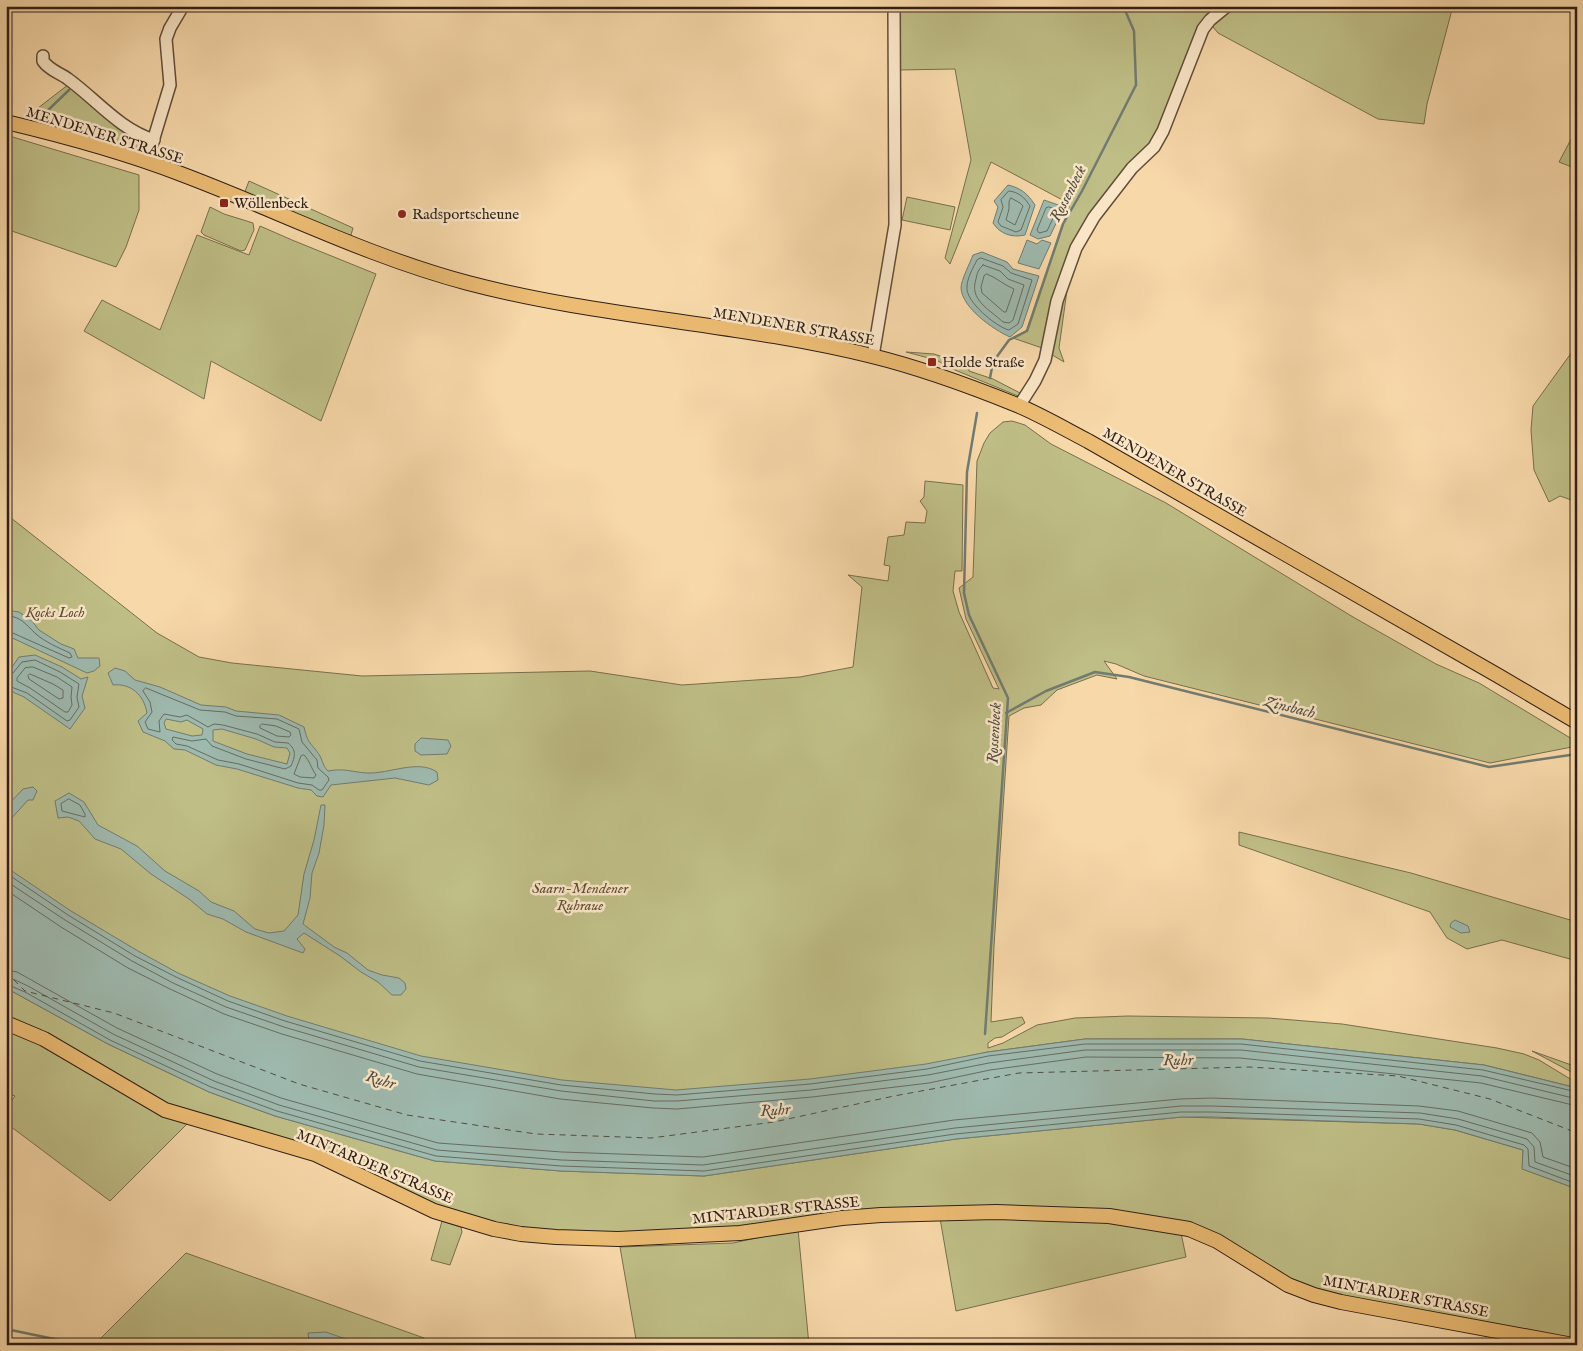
<svg xmlns="http://www.w3.org/2000/svg" width="1583" height="1351" font-family="'IM FELL English',serif">
<rect width="100%" height="100%" fill="#f7d8a9"/>
<filter id="stains"><feTurbulence type="fractalNoise" baseFrequency=".004" numOctaves="4"/><feColorMatrix values="0 0 0 0 .2 0 0 0 0 .09 0 0 0 0 .02 0 0 0 .5 -.17"/></filter>
<radialGradient id="worn" r=".72"><stop offset=".6" stop-color="#630" stop-opacity="0"/><stop offset="1" stop-color="#630" stop-opacity=".3"/></radialGradient>
<g fill="#bfbe86" stroke="#786e4e">
<polygon points="898,6 1222,6 1219,8 1161,131 1096,209 1069,276 1059,348 1064,362 1049,353 1045,349 1013,338 1027,330 1070,204 991,162 950,264 945,258 971,160 955,69 898,70"/>
<polygon points="1233,6 1453,6 1427,104 1424,124 1378,119 1218,33 1213,27 1212,21"/>
<polygon points="69,84 148,143 142,149 29,115"/>
<polygon points="1577,128 1577,169 1559,162"/>
<polygon points="6,135 139,175 139,210 126,247 116,267 6,229"/>
<polygon points="249,181 353,228 351,235 344,235 244,194"/>
<polygon points="907,197 955,207 950,230 902,220"/>
<polygon points="210,207 224,214 253,223 254,230 245,250 241,251 204,235 201,232"/>
<polygon points="260,226 292,240 376,274 321,421 211,361 204,399 84,331 102,300 160,330 197,235 249,255"/>
<polygon points="1577,345 1577,502 1560,496 1549,502 1534,470 1531,430 1533,406"/>
<polygon points="906,352 934,354 961,363 970,362 969,371 993,379 1022,394 1018,396 955,370 936,360"/>
<polygon points="1012,421 1025,425 1051,444 1166,503 1353,617 1436,664 1479,683 1577,742 1577,746 1490,763 1144,676 1116,664 1104,661 1117,679 1097,675 1057,690 1041,705 1024,708 1009,716 994,946 991,1022 1022,1017 1025,1023 1002,1037 995,1038 988,1043 988,1048 1003,1043 1037,1025 1075,1018 1128,1016 1268,1018 1342,1024 1497,1048 1524,1054 1539,1060 1577,1083 1577,1088 1484,1065 1242,1039 1085,1039 988,1052 625,1128 6,925 6,514 157,633 199,657 232,663 362,676 590,671 682,685 800,677 853,667 862,587 848,575 888,581 890,566 884,565 888,537 904,535 906,522 925,523 927,511 920,501 924,497 925,481 963,485 962,571 955,571 953,591 959,612 993,688 999,689 966,619 959,588 973,577 977,461 984,443 990,433 1003,422"/>
<polygon points="1239,832 1411,873 1577,922 1577,961 1502,940 1467,949 1447,938 1430,912 1239,845"/>
<polygon points="6,988 108,1044 209,1092 275,1116 435,1161 561,1171 704,1176 956,1139 1182,1117 1419,1124 1455,1130 1523,1150 1523,1169 1577,1189 1577,1342 1336,1298 1303,1287 1193,1227 976,1209 714,1231 555,1233 469,1218 167,1105 6,1021 9,1014 6,1012"/>
<polygon points="6,1026 187,1124 110,1201 6,1123 6,1108 15,1096 6,1093"/>
<polygon points="1532,1051 1577,1067 1577,1075"/>
<polygon points="940,1218 1086,1219 1181,1233 1186,1257 956,1311"/>
<polygon points="442,1221 461,1227 462,1232 450,1265 431,1260"/>
<polygon points="798,1229 809,1345 637,1345 620,1247 733,1243"/>
<polygon points="186,1253 424,1338 422,1345 357,1345 357,1343 309,1342 315,1345 94,1345"/>
</g>
<g fill="#9eb9ae" stroke="#727b71" fill-rule="evenodd">
<path d="M1008 185C1021 188 1028 194 1035 205L1025 235C1012 238 1000 234 993 223L998 207 994 201Z"/>
<polygon points="1044,200 1064,207 1050,236 1038,239 1030,235"/>
<polygon points="1027,240 1037,244 1042,240 1051,243 1039,269 1018,263"/>
<path d="M982 252 1007 262 1013 269 1039 276 1022 327 1010 337C994 330 962 308 961 288 961 280 970 263 973 255Z"/>
<polygon points="6,610 19,612 32,621 39,630 61,644 74,649 78,658 99,658 100,666 94,671 87,673 6,635"/>
<polygon points="35,655 62,667 81,679 88,677 82,696 85,708 70,729 24,697 6,689 6,670 10,670 19,657"/>
<path d="M115 668 125 671 135 680 160 687 201 705 226 707 236 711 279 715 304 727C308 745 311 742 320 756 323 762 323 766 328 771 346 768 351 772 367 773 389 774 418 759 437 772L438 780 429 785 395 778 331 785 323 797 317 796 311 790 298 788 237 769 216 765 185 750 174 749 165 741 143 732 138 721 147 713C144 695 131 683 113 685L108 673ZM166 719 181 722 187 720 203 729 202 735 192 736 166 729 164 723ZM222 729 256 739 274 747 287 748 290 753 287 764 247 754 213 741V730Z"/>
<polygon points="421,738 448,740 451,746 447,754 421,755 415,751 415,744"/>
<polygon points="33,787 37,791 33,800 28,800 9,821 6,822 6,807 23,789"/>
<polygon points="69,793 84,802 98,825 137,846 165,871 199,891 211,902 234,911 255,929 269,933 284,931 298,915 304,874 314,840 321,805 325,805 324,825 319,853 312,873 310,898 303,924 334,947 347,953 368,970 382,975 399,978 405,983 406,989 401,995 392,995 378,982 361,972 340,956 304,933 297,939 305,949 303,953 246,932 223,919 207,914 189,899 151,874 121,849 95,839 79,821 68,817 58,818 55,801"/>
<polygon points="6,867 71,911 138,951 178,973 230,996 287,1016 421,1056 562,1080 676,1090 810,1079 926,1064 988,1052 1085,1039 1242,1039 1484,1065 1577,1088 1577,1189 1522,1169 1523,1150 1455,1130 1419,1124 1212,1117 1182,1117 956,1139 704,1176 561,1171 435,1161 275,1116 209,1092 108,1044 6,988"/>
<polygon points="1455,920 1468,926 1470,932 1461,933 1450,927 1451,923"/>
<polygon points="326,1332 357,1343 357,1345 315,1345 309,1342 308,1333"/>
</g>
<g fill="none" stroke-linecap="round" stroke-linejoin="round">
<g stroke="#676c62" stroke-width="1">
<path d="M1009 191C1019 192 1025 198 1030 206L1021 230 1016 232 1001 226 998 222 1003 207 1001 200Z"/>
<polygon points="1011,198 1020,203 1023,206 1015,225 1006,220 1009,209 1009,202"/>
<polygon points="1049,207 1055,209 1056,212 1047,231 1039,233 1037,230 1046,208"/>
<path d="M981 258 1003 266 1011 273 1032 280 1018 324 1009 330C996 327 965 301 967 287 967 278 973 268 977 260Z"/>
<path d="M983 265 1000 271 1008 279 1024 285 1013 320 1009 323 1003 322C989 309 969 300 976 279 977 273 979 268 983 265Z"/>
<path d="M987 274C997 278 1004 285 1014 289L1006 312H1004L982 293 981 287 984 276Z"/>
<path d="M6 615C23 618 24 623 36 634 45 642 59 648 70 653L72 657 69 658 6 630"/>
<polygon points="33,667 57,677 72,687 71,697 72,705 68,712 65,712 30,688 17,681 17,678 25,668"/>
<polygon points="30,674 53,684 63,690 63,698 59,699 29,679 28,676"/>
<polyline points="6,675 13,673 22,662 35,660 60,672 79,684 77,697 79,707 70,720 67,721 27,693 6,685"/>
<path d="M146 688 200 710 225 712 236 716 277 719 299 729 302 742 317 760 318 768 328 777 329 780 322 790H319L312 785 298 783 239 764 218 760 187 746 176 744 172 740 173 737 192 741 206 739 212 746 246 759 285 769 291 766C295 757 297 750 288 743L275 742 257 734 223 725 214 724 208 727 187 715 180 717 164 714 159 721 160 732 148 729 145 722 152 712 150 702 143 691Z"/>
<polygon points="262,724 276,726 290,732 291,735 289,737 277,736 260,728 260,726"/>
<path d="M304 755C310 761 311 768 316 775L314 778 300 777 294 774 301 756Z"/>
<polygon points="69,799 80,805 85,814 85,817 62,811 61,804"/>
<polyline points="6,873 68,915 135,956 176,977 228,1001 285,1021 420,1061 561,1085 655,1094 677,1095 810,1084 927,1069 988,1056 1085,1044 1241,1044 1483,1070 1577,1092"/>
<polyline points="6,881 65,920 132,961 173,983 226,1007 284,1027 419,1067 561,1091 654,1101 677,1101 811,1090 928,1075 989,1063 1085,1050 1241,1050 1482,1076 1577,1099"/>
<polyline points="6,890 61,927 128,968 170,989 224,1014 282,1034 417,1074 560,1099 653,1108 677,1109 812,1097 929,1083 990,1070 1086,1057 1240,1058 1481,1083 1577,1106"/>
<polyline points="6,970 17,972 117,1028 217,1074 281,1098 438,1143 562,1152 703,1157 954,1120 1180,1099 1212,1098 1419,1106 1458,1111 1532,1133 1540,1142 1543,1157 1577,1169"/>
<polyline points="6,978 13,979 28,986 113,1034 214,1081 279,1105 437,1150 561,1160 703,1165 955,1128 1181,1106 1212,1106 1420,1113 1458,1119 1527,1139 1534,1147 1535,1162 1577,1177"/>
<polyline points="6,984 25,992 110,1040 211,1087 277,1111 436,1156 561,1166 704,1171 955,1134 1181,1112 1212,1112 1419,1119 1456,1125 1524,1145 1528,1149 1529,1166 1577,1184"/>
</g>
<g stroke="#727b71" stroke-width="2.5">
<polyline points="42,116 69,90"/>
<polyline points="990,378 993,362 1009,340 1027,331 1063,224 1082,191 1136,85 1134,31 1125,10 1125,6"/>
<polyline points="977,413 967,472 964,593 969,615 1008,698 985,1034"/>
<polyline points="1006,713 1046,691 1095,672 1129,677 1489,767 1577,754"/>
<polyline points="6,1329 83,1345"/>
</g>
<polyline stroke="#514d43" stroke-width="1" stroke-dasharray="6 5" stroke-linecap="butt" points="6,972 25,991 114,1013 299,1084 407,1115 536,1134 651,1138 774,1122 894,1096 1019,1073 1249,1067 1398,1076 1490,1099 1577,1133"/>
<defs>
<g id="minor">
<path d="M43 56V61C49 70 60 73 68 79 97 100 119 129 154 140"/>
<polyline points="147,161 170,85 166,39 170,28 183,6"/>
<polyline points="873,356 895,225 894,6"/>
<polyline points="1019,406 1035,381 1045,360 1057,301 1076,248 1094,217 1132,168 1154,147 1163,131 1203,29 1210,20 1227,6"/>
</g>
<g id="major">
<path d="M6 122C65 136 124 152 181 174 277 210 369 257 468 283 601 318 739 323 872 356 921 368 970 386 1017 405 1041 415 1065 429 1088 441L1497 675 1577 722"/>
<polyline points="6,1023 44,1039 165,1110 315,1154 434,1211 494,1229 521,1234 556,1237 618,1239 740,1233 842,1218 881,1215 996,1212 1109,1216 1189,1229 1217,1241 1288,1285 1314,1295 1341,1302 1573,1345"/>
</g>
</defs>
<use href="#minor" stroke="#624d3a" stroke-width="14"/>
<use href="#major" stroke="#301f15" stroke-width="16"/>
<use href="#minor" stroke="#fae6c7" stroke-width="11"/>
<use href="#major" stroke="#ecbc74" stroke-width="14"/>
</g>
<g fill="#8f2418" stroke="#fae6c7" stroke-width="2">
<rect x="219" y="198" width="10" height="10" rx="2.5"/>
<circle cx="402" cy="214" r="5"/>
<rect x="927" y="357" width="10" height="10" rx="2.5"/>
</g>
<g text-anchor="middle" stroke-width="5" stroke-linejoin="round" paint-order="stroke">
<g font-size="15" fill="#301f15" stroke="#fae6c7">
<text transform="translate(105 135) rotate(17)" y="5">MENDENER STRASSE</text>
<text transform="translate(794 326) rotate(10)" y="5">MENDENER STRASSE</text>
<text transform="translate(1175 472) rotate(30)" y="5">MENDENER STRASSE</text>
<text transform="translate(375 1166) rotate(23)" y="5">MINTARDER STRASSE</text>
<text transform="translate(776 1210) rotate(-6)" y="5">MINTARDER STRASSE</text>
<text transform="translate(1406 1296) rotate(11)" y="5">MINTARDER STRASSE</text>
</g>
<g font-size="15" fill="#301f15" stroke="#fae6c7" text-anchor="start">
<text x="234" y="208">Wöllenbeck</text>
<text x="412" y="219">Radsportscheune</text>
<text x="942" y="367">Holde Straße</text>
</g>
<g font-size="15" font-style="italic" fill="#5b4f37" stroke="#fae6c7">
<text x="55" y="617">Kocks Loch</text>
<text x="580" y="893">Saarn-Mendener<tspan x="580" dy="17">Ruhraue</tspan></text>
</g>
<g font-size="16" font-style="italic" fill="#514d43" stroke="#fae6c7">
<text transform="translate(1067 193) rotate(-63)" y="6">Rossenbeck</text>
<text transform="translate(1290 706) rotate(14)" y="6">Zinsbach</text>
<text transform="translate(993 733) rotate(-87)" y="6">Rossenbeck</text>
<text transform="translate(1178 1059) rotate(-1)" y="6">Ruhr</text>
<text transform="translate(381 1079) rotate(17)" y="6">Ruhr</text>
<text transform="translate(775 1109) rotate(-4)" y="6">Ruhr</text>
</g>
</g>
<rect width="1583" height="1351" fill="none" stroke="#f7d8a9" stroke-width="25"/>
<rect x="8" y="8" width="1568" height="1336" fill="none" stroke="#301f15" stroke-width="2.5"/>
<rect x="12" y="12" width="1558" height="1326" fill="none" stroke="#301f15"/>
<rect width="100%" height="100%" filter="url(#stains)"/>
<rect width="100%" height="100%" fill="url(#worn)"/>
</svg>
